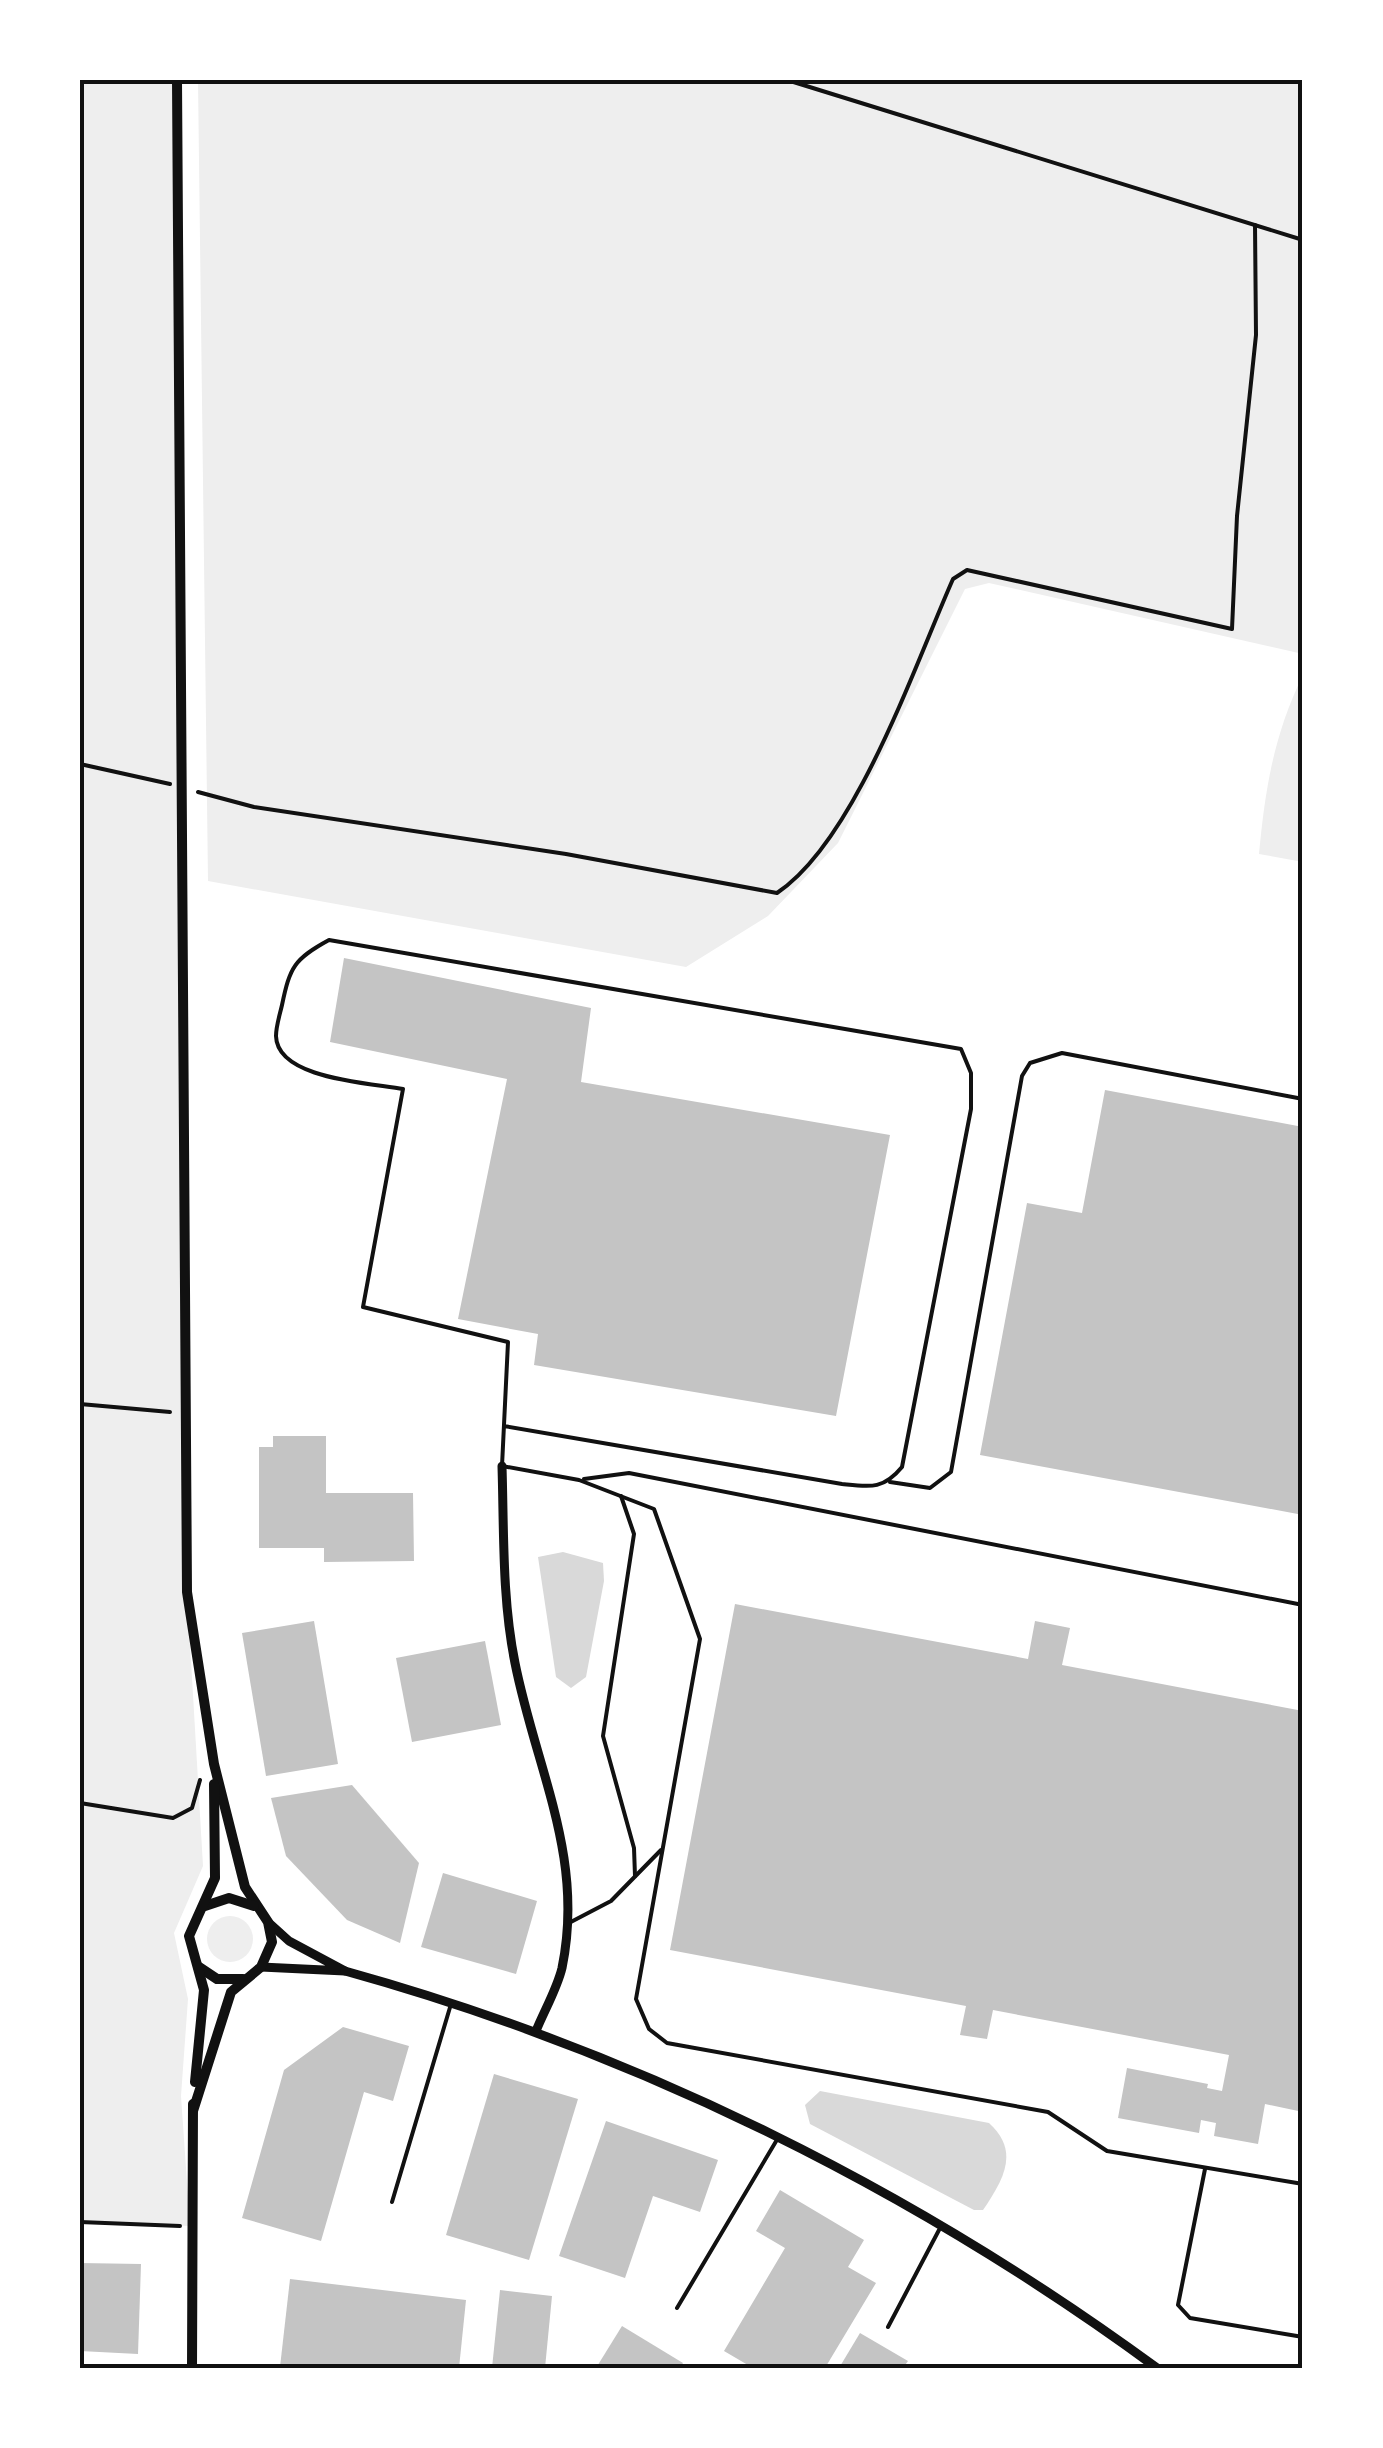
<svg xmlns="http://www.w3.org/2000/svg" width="1383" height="2448" font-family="'Work Sans',sans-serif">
<rect width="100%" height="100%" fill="#fff"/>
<g fill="#eee">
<polygon points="80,80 177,80 187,1592 203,1866 174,1933 188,1999 181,2096 190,2226 80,2222"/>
<polygon points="198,80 1303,80 1303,654 989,583 965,589 838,843 768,916 686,967 208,881"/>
<path d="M1303 675V862L1259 854C1265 789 1274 734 1303 675Z"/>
<circle cx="230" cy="1939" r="23"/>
</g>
<g fill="#d9d9d9">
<polygon points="563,1552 603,1563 604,1581 586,1677 571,1688 556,1677 538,1557"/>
<path d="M820 2091 989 2123C1020 2151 1004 2179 983 2210H974L810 2124 805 2105Z"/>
</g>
<g fill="#c4c4c4">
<polygon points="344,958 591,1008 581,1082 890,1135 836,1416 534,1365 538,1334 458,1319 507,1079 330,1042"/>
<polygon points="1105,1090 1303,1127 1303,1515 980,1455 1027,1203 1082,1213"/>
<polygon points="273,1436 326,1436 326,1493 413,1493 414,1561 324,1562 324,1548 259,1548 259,1447 273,1447"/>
<polygon points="735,1604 1028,1659 1035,1621 1070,1628 1062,1665 1303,1711 1303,2112 1265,2104 1258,2144 1214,2136 1216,2123 1201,2120 1199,2133 1118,2118 1127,2068 1208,2084 1207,2088 1222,2091 1229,2055 993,2010 987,2039 960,2035 966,2006 670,1950"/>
<polygon points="314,1621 338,1764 266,1776 242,1633"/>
<polygon points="485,1641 501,1725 412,1742 396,1658"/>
<polygon points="352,1785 419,1863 400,1943 347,1920 286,1856 271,1798"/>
<polygon points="443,1873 537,1901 516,1974 421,1947"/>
<polygon points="343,2027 409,2046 393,2101 364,2092 321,2241 242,2218 284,2070"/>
<polygon points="494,2074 578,2099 529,2260 446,2235"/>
<polygon points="606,2121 718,2160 700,2212 653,2196 625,2278 559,2256"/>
<polygon points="780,2190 864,2240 848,2267 876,2283 825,2368 753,2368 724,2351 785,2248 756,2231"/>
<polygon points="80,2263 141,2264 138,2354 80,2351"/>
<polygon points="290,2279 466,2300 459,2368 280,2367"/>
<polygon points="500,2290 552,2296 545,2368 492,2368"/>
<polygon points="622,2326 683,2363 680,2368 596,2368"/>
<polygon points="860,2333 908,2361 903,2368 839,2368"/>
</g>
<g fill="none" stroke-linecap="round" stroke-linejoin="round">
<g stroke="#111" stroke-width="4">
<polyline points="787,80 1303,240"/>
<polyline points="80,764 170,784"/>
<path d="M198 792 254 807 566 854 777 893C855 841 914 667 953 579L967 570 1232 629 1237 516 1256 335 1255 225"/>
<polyline points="80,1404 170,1412"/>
<polyline points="80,1803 173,1818 192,1808 200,1780"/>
<polyline points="80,2222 180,2226"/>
</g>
<g stroke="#111" stroke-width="4">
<path d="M504 1426 842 1484C870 1487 883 1490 902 1467L971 1109V1073L961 1049 329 940C294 959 290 967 282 1005 280 1014 276 1026 276 1036 277 1079 370 1083 403 1089L363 1307 508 1342 502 1466 579 1480 654 1509 700 1639 636 1999 649 2029 667 2043 1048 2112 1107 2151 1303 2184"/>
<polyline points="584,1479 629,1473 1303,1605"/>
<polyline points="890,1482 930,1488 951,1472 1022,1076 1030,1063 1062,1053 1303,1099"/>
<polyline points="621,1496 634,1534 603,1736 634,1848 635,1876"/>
<polyline points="567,1924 611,1901 661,1850"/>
<polyline points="1205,2169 1178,2305 1190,2318 1303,2337"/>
<polyline points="392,2202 451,2004"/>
<polyline points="677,2308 778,2138"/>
<polyline points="888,2327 939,2230"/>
</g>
<g stroke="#111" stroke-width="9">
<path d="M502 1466C504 1532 502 1599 515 1663 536 1769 585 1857 562 1968 557 1989 544 2011 536 2031"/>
<polyline points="261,1967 345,1971 289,1941 268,1922"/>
<path d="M345 1971C637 2052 913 2189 1157 2368"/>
</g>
<g stroke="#111" stroke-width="10">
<polyline points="177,80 187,1592 214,1764 245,1887 268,1922 272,1942 261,1967 231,1992 193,2111"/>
<polyline points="205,1906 229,1898 254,1906"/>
<polyline points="199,1967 217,1979 243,1979"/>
<polyline points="195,2082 204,1990 189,1936 215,1878 214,1784"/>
<polyline points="192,2368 193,2104"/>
</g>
</g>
<rect width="1383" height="2448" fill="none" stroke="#ffffff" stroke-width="165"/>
<rect x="82" y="82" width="1218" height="2284" fill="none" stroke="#111" stroke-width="4"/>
</svg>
